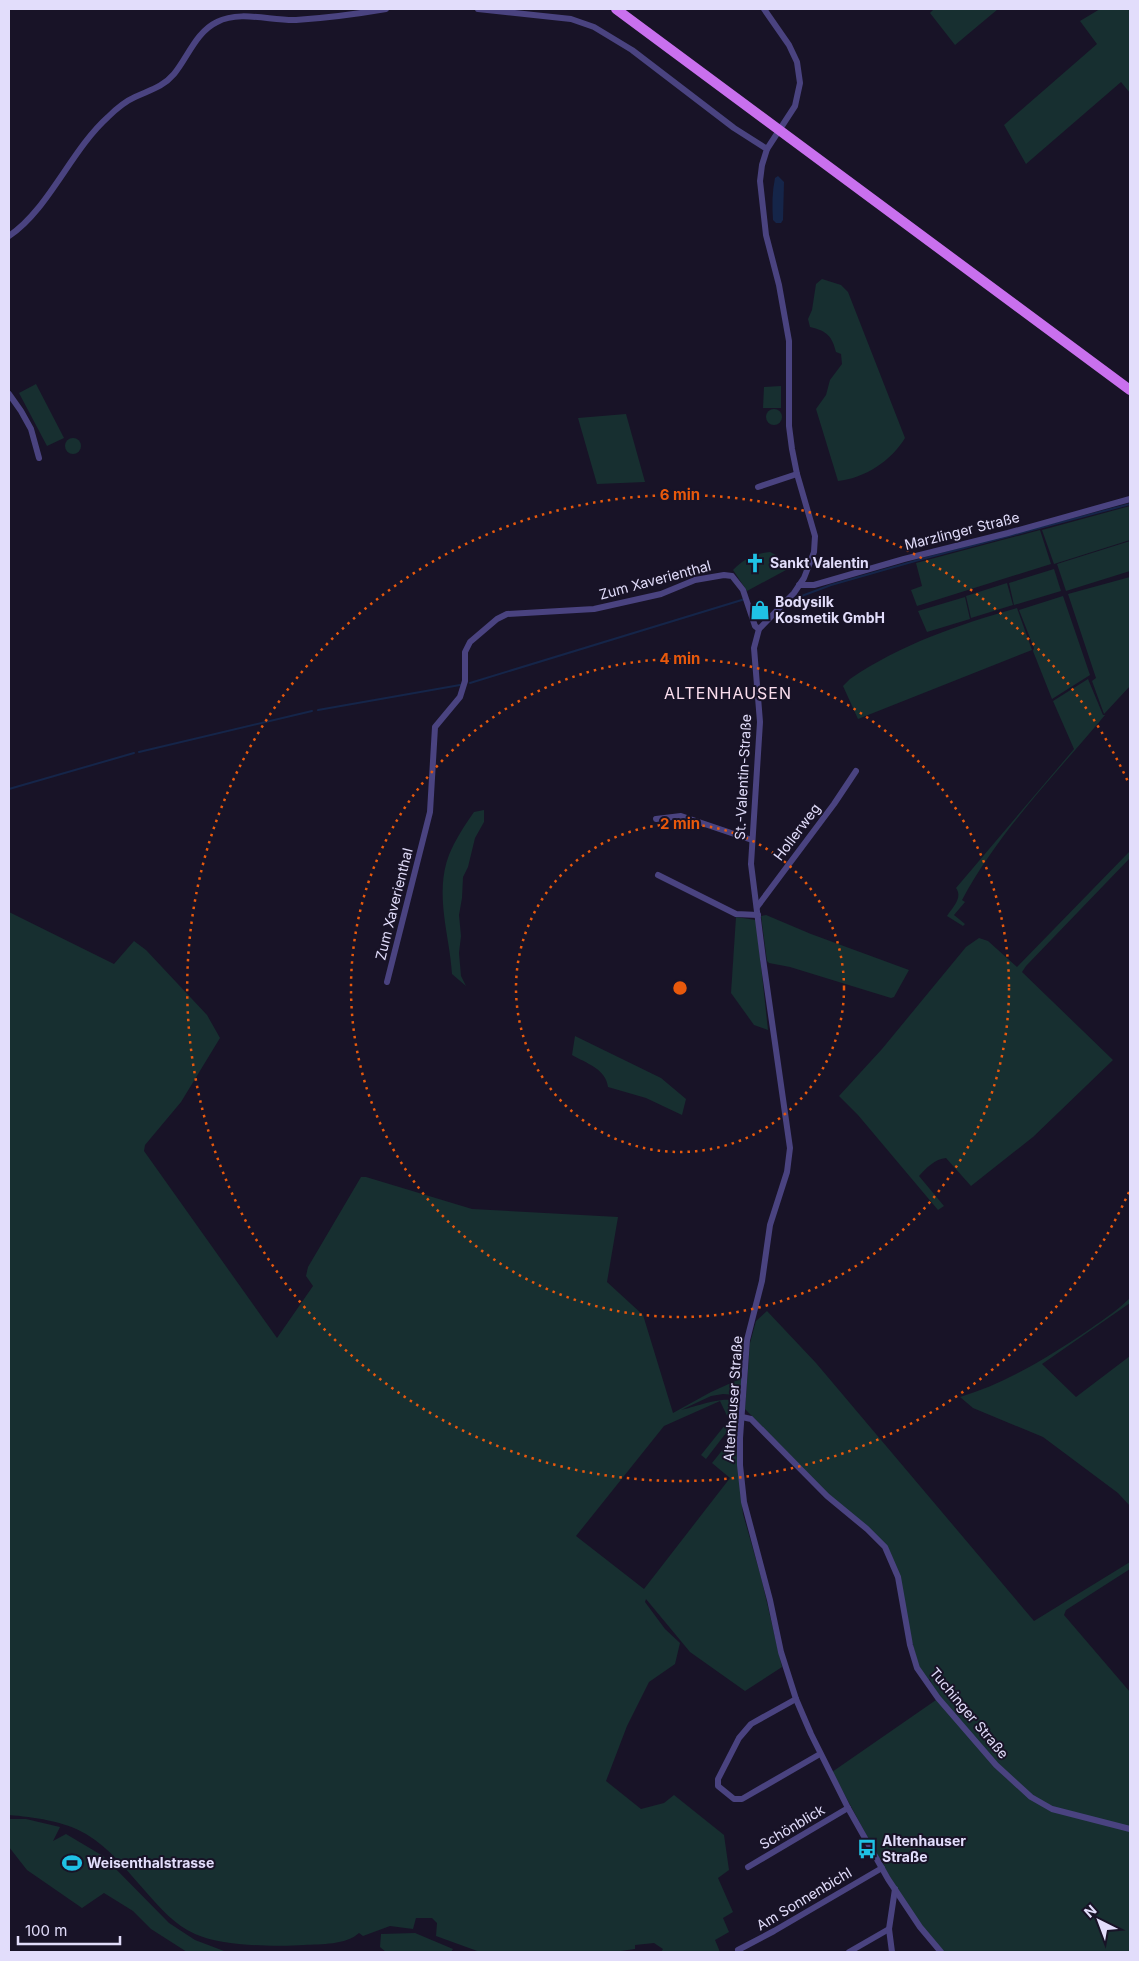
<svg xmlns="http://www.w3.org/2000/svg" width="1139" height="1961" font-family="Inter,sans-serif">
<rect width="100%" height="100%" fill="#181327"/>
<g fill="#172f30">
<polygon points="934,9 998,9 955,45 930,13"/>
<polygon points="1100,9 1130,9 1130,93 1121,82 1026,164 1004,125 1097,44 1080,21"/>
<path d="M822 279 841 285 848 292 905 438C891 461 865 478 838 481L816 409 826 395 830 380 842 364 841 354 836 352C832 336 827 331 810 327L808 319 812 310 816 284Z"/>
<polygon points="36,384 64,438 47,446 19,393"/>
<polygon points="781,386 781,408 763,408 764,387"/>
<circle cx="774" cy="417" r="8"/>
<polygon points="626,414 645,482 597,484 578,418"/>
<circle cx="73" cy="446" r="8"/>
<polygon points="1130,506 1130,540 1054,564 1042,530"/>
<polygon points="1040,530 1051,564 917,606 911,590 922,586 916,563"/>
<polygon points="1130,541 1130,571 1066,591 1057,564"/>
<path d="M770 552 776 555 786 570 747 591 733 570C743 559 756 553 770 552Z"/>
<polygon points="1054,569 1061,591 1014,605 1009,583"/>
<polygon points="1130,577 1130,686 1104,714 1092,681 1096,678 1068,594"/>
<polygon points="1007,583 1013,605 971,618 966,596"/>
<polygon points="1063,596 1090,675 1052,699 1033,651 1034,648 1019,610"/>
<polygon points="965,597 970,619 927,632 918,611"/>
<path d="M1017 608 1032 650 858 719 843 686 850 679C901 644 958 625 1017 608Z"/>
<path d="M1088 679 1103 715H1105C1056 774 999 831 962 900L965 902 954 915 965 924 963 926 947 916C953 907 963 898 956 888L1074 749 1053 701Z"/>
<path d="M484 810V822L475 838 468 867 463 877 462 898 459 915 461 936 459 953 461 976 466 986 452 974C450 936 434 894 449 855 455 840 465 825 474 812Z"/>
<path d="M1130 851V858L1026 966 1022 972 1113 1060 1033 1137 971 1186 946 1158C935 1159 926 1168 919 1176L944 1206 938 1210 858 1115 839 1096 882 1049 966 947 979 938 988 941 1017 967Z"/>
<path d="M9 912 114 964 134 941 146 950 207 1015 220 1038 181 1102 145 1145 144 1151 277 1338 313 1286 306 1276 308 1267 361 1177H366L472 1209 618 1217 607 1282 643 1315 673 1413 711 1392 742 1378 741 1393 738 1395 723 1394 711 1396 681 1410C690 1409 752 1384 734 1416L736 1420 706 1459 701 1455 729 1420 720 1401 664 1426 576 1536 644 1589 730 1478 712 1463 728 1443 733 1444 736 1449 743 1514 761 1577 782 1667 745 1691 690 1652 646 1599 645 1602 665 1629 680 1643 675 1664 649 1682 627 1726 606 1781 641 1809 664 1803 674 1795 724 1835 729 1870 718 1878 733 1912 723 1918 729 1932 715 1940 720 1952H661L663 1949 654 1943 635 1945V1949L614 1952H480L436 1936 437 1923 432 1918H416L413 1929 390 1926 363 1936 359 1933C346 1945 321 1944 304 1945 276 1947 221 1946 195 1934 175 1925 160 1908 146 1892 128 1872 110 1848 86 1834 64 1821 33 1817 9 1815Z"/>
<polygon points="766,915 811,934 909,970 894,997 891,998 790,967 769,963 767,961 761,916"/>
<polygon points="736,917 756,920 768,1030 754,1025 731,993"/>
<path d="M575 1036 661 1078 686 1099 682 1115 646 1098 608 1087C606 1069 586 1063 572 1055Z"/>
<path d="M1130 1298V1303L1042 1364 1076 1397 1130 1356V1506L1118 1493 1043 1437 973 1408 960 1397C1007 1383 1050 1356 1090 1329 1104 1319 1118 1310 1130 1298Z"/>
<path d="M767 1311 816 1363 1034 1621 1130 1562V1569L1066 1610 1064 1615 1130 1692V1952H944C898 1901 866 1832 832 1772L936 1700 1007 1779 1012 1780C994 1760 935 1701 930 1679L926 1681 919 1668 888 1549 834 1500 745 1409 750 1343 756 1321Z"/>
<polygon points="9,1819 26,1819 60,1827 53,1841 66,1834 103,1856 169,1923 195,1940 224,1951 251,1951 251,1952 187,1952 151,1929 133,1911 104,1893 82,1908 27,1870 9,1847"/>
<polygon points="415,1933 453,1949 451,1952 386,1952 380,1947 381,1934"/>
</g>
<path fill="#152549" d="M778 176 784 182 783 220 781 223H776L773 220C772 206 772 192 775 178Z"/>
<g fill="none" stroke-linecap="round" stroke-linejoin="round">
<g stroke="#152549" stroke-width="2">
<polyline points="799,597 831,585 922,559 1130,504"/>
<polyline points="470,683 745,599"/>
<polyline points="318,710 460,685"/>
<polyline points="139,752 312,711"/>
<polyline points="9,789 134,753"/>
</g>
<g stroke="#4a4380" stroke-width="6">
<polyline points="478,9 571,19 594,27 632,50 734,128 767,149"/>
<polyline points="764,9 789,45 797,62 800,83 795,106 767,149 762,165 760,181 766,235 779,285 789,341 789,426 792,449 797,474 815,536 814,552 804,578 794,593 759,629 754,648 760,722 751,864 763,959 790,1148 787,1172 770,1225 762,1281 747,1340 740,1438 740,1465 744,1502 770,1600 781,1652 796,1699 811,1734 848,1808 888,1879 920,1927 941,1952"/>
<path d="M9 236C49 209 71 150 108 117 115 110 126 101 135 97 150 90 163 87 174 74 188 57 196 32 217 22 240 10 271 21 296 20 326 18 357 14 386 9"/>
<polyline points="9,394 21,411 31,429 39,458"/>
<polyline points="758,487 797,474"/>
<polyline points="799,585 814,585 904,559 1008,533 1130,499"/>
<polyline points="656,819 681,816 752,840"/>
<polyline points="658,875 736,914 758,915"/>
<polyline points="757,907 834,804 856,771"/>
<polyline points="387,982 430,812 435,727 460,697 465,681 465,652 470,642 497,619 507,614 594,609 661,594 695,580 724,575 732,576 743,590 755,626 759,629"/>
<polyline points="742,1417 751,1419 827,1496 867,1529 885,1547 898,1577 910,1645 917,1668 938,1698 996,1765 1031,1797 1052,1809 1130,1829"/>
<polyline points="796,1699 751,1724 739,1738 718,1779 718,1786 734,1799 742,1799 820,1754"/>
<polyline points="748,1867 848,1808"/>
<polyline points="738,1950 774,1931 882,1868"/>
<polyline points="849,1952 889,1929"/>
<polyline points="892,1952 889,1929 895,1889"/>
</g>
<polyline stroke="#c970ee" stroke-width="10" points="616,9 1130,390"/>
</g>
<g fill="none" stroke="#e8590c" stroke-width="2.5" stroke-dasharray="2.5 5">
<circle cx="680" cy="988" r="164"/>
<circle cx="680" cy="988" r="329"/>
<path d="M1129 1192A493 493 0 1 1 1129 784"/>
</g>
<defs>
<symbol id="church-bare" viewBox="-9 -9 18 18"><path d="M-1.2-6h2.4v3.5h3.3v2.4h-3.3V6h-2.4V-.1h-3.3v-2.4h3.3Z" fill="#1fc2e5" stroke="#181327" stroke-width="2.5" paint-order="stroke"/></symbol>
<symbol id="shop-bare" viewBox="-9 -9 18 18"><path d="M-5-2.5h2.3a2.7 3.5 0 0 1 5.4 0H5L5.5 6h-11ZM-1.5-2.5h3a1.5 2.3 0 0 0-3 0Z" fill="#1fc2e5" stroke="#181327" stroke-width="2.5" paint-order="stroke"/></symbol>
<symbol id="bus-bare" viewBox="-9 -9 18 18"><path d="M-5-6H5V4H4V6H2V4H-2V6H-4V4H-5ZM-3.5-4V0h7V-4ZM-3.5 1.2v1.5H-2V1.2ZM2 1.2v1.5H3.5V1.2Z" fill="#1fc2e5" stroke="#181327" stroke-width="2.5" paint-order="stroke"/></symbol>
<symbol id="stadium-bare" viewBox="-9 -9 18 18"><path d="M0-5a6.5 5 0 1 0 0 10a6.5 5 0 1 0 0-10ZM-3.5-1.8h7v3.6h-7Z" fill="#1fc2e5" stroke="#181327" stroke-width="2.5" paint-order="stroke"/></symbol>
</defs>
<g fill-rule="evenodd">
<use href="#church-bare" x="741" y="549" width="28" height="28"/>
<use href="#shop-bare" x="746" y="596" width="28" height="28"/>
<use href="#bus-bare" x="853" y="1835" width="28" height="28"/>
<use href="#stadium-bare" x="58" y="1849" width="28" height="28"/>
</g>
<g text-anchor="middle" stroke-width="4" stroke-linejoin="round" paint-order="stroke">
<g font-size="14" fill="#e2ddfb" stroke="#181327">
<text transform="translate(962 531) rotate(-14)" y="5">Marzlinger Straße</text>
<text transform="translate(655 580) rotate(-15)" y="5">Zum Xaverienthal</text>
<text transform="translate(743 777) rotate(-87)" y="5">St.-Valentin-Straße</text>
<text transform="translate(797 832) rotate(-53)" y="5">Hollerweg</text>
<text transform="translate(394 904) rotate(-76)" y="5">Zum Xaverienthal</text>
<text transform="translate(733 1399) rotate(-86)" y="5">Altenhauser Straße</text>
<text transform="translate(969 1713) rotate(50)" y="5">Tuchinger Straße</text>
<text transform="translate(792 1827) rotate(-31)" y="5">Schönblick</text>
<text transform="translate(804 1899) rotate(-31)" y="5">Am Sonnenbichl</text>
</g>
<g font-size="14" font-weight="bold" fill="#e2ddfb" stroke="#181327" text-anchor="start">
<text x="770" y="568">Sankt Valentin</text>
<text x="775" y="607">Bodysilk<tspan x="775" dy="16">Kosmetik GmbH</tspan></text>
<text x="882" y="1846">Altenhauser<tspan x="882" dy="16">Straße</tspan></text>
<text x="87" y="1868">Weisenthalstrasse</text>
</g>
<g font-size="16" letter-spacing="1" fill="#fbdeee" stroke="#181327">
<text x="728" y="699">ALTENHAUSEN</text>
</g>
</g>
<circle cx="680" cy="988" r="8" fill="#e8590c" stroke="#181327" stroke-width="2.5"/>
<g font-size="15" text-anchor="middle" font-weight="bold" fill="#e8590c" stroke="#181327" stroke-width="4" stroke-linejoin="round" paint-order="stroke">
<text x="680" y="500">6 min</text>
<text x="680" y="664">4 min</text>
<text x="680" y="829">2 min</text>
</g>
<rect width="1139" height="1961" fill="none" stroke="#e2ddfb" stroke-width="20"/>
<g transform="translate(1099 1921) rotate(318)" stroke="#181327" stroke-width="4" paint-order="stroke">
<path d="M0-4L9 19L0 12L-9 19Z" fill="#e2ddfb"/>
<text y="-8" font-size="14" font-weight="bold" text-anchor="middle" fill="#e2ddfb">N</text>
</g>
<path d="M18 1936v8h102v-8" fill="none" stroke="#e2ddfb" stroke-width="2.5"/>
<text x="25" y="1936" font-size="15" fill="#e2ddfb" stroke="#181327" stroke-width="4" paint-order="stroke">100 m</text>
</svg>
